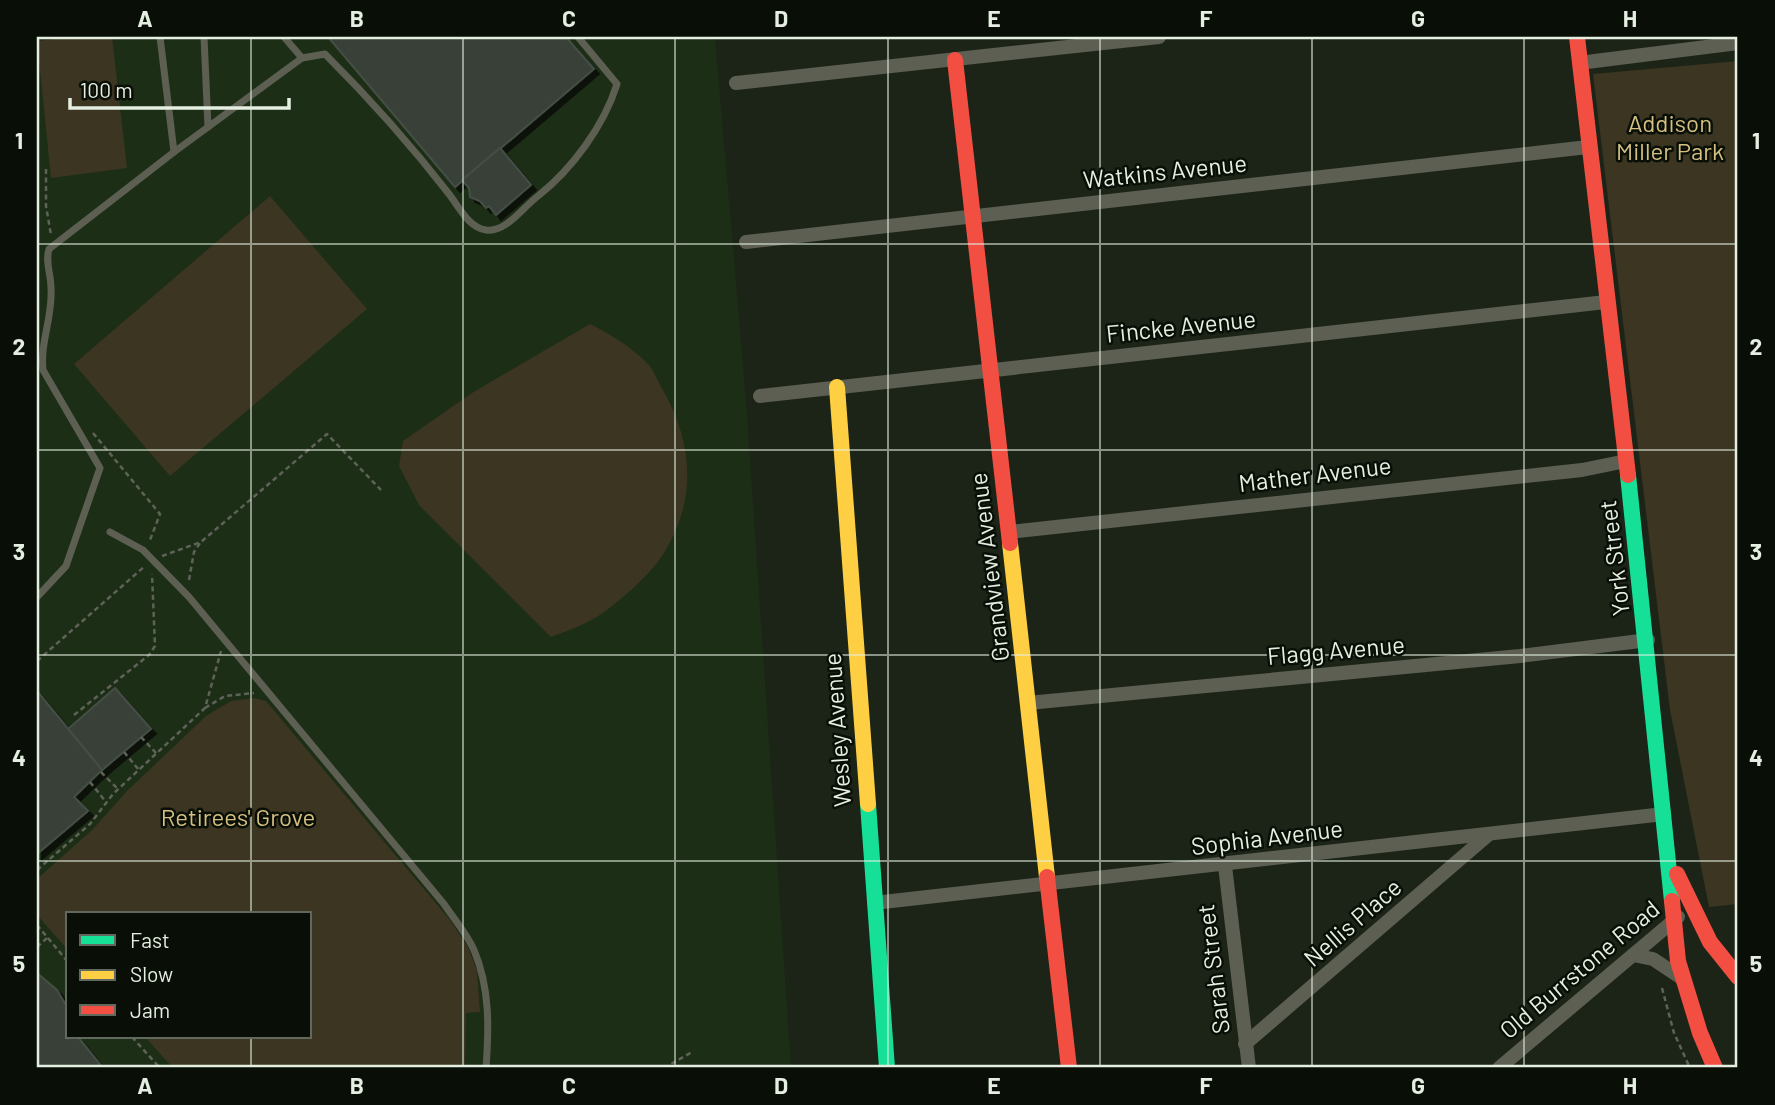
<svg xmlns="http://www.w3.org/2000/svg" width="1775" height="1105" font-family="Barlow,sans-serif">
<defs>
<filter id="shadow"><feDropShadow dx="5" dy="5" stdDeviation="0" flood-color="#0009"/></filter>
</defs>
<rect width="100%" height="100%" fill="#1c2418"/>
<path fill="#1d2e16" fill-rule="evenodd" d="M37 37H715L746 401 791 1068H37V603L40 602 37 565ZM68 914H310V1037H68Z"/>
<g fill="#3b3521">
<polygon points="72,37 112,37 127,168 51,178 37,41"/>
<polygon points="1738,61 1738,904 1709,907 1670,710 1593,74"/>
<polygon points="270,196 367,309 170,476 74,364"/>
<path d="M590 324C610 334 630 346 647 363 654 370 658 382 663 390 694 445 697 502 662 556 650 575 614 607 595 618 582 626 566 631 551 637L419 505 399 466 403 441 475 391Z"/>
<polygon points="254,698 266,701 450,920 468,947 477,971 480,1012 466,1013 465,1068 173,1068 145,1037 310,1037 310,914 68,914 68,950 37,915 37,879 92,830 127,791 206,716 231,701"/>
</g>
<g fill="#394139" stroke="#444e45" stroke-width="2" filter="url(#shadow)">
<polygon points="328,37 566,37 594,69 455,187"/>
<polygon points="500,148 531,185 496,215 489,206 486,208 480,201 470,197 469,188 462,180"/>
<polygon points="115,688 151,729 102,770 68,729"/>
<polygon points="37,691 102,770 74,797 88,811 37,854"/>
<polygon points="37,973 57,990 68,1009 68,1037 78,1037 103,1068 37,1068"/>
</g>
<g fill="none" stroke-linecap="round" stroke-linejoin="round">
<g stroke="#5e6258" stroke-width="2.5" stroke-dasharray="5 3.5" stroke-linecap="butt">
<polyline points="46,169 46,206 51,235"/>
<polyline points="93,433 160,514 150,540"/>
<polyline points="162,556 201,542 327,434 381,490"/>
<polyline points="189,580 194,552 200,543"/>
<polyline points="37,661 145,566"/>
<polyline points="205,708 225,696 254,693"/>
<polyline points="74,715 149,655 155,646 152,574"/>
<polyline points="141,737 157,754"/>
<polyline points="124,752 139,770"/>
<polyline points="101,772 118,789"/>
<polyline points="90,782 106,802"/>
<polyline points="37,870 90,824 113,794 205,708 221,651"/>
<polyline points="37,925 68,962"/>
<polyline points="37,947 47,938"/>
<polyline points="1662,988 1674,1033 1690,1068"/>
<polyline points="132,1037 160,1068"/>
<polyline points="664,1068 692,1052"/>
</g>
<g stroke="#5c5f52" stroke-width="7">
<polyline points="204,37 208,127"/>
<path d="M302 58 325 54C369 98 411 145 449 194 459 207 469 228 486 230 506 233 523 207 538 196 572 169 604 126 617 84L578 37"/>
<polyline points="174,152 302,58 284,37"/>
<path d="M110 532 143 550 189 597 444 904C454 919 467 934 474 950 490 988 489 1028 486 1068"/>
<path d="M37 597 66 566 100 468 43 370C40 342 53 316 51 288 51 274 45 262 49 249L174 152 160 37"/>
</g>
<g stroke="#5c5f52" stroke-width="14">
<polyline points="1579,63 1738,43"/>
<polyline points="736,83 1159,37"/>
<polyline points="746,242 1588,147"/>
<polyline points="760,396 1606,302"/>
<polyline points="1009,532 1582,470 1626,461"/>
<polyline points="1028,703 1520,656 1648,640"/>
<polyline points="1225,866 1249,1068"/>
<polyline points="874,903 1664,814"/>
<polyline points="1633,955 1653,959 1683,979"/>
<polyline points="1245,1044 1488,835"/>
<polyline points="1499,1068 1678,917"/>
</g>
<g stroke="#16e098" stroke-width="16">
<polyline points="1628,475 1672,901"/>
<polyline points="868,804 887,1068"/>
</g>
<g stroke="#ffcf43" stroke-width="16">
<polyline points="837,387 868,804"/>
<polyline points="1010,543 1047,877"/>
</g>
<g stroke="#f24e42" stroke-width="16">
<polyline points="1577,37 1628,475"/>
<polyline points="955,60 1010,543"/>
<polyline points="1677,874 1710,942 1738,977"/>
<polyline points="1047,877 1069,1068"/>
<polyline points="1672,901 1678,961 1700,1033 1715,1068"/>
</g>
</g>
<path fill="none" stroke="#e4eee1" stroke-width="2" stroke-opacity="0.55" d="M251 37V914M463 37V1068M675 37V1068M888 37V1068M1100 37V1068M1312 37V1068M1524 37V1068M37 244H1738M37 450H1738M37 655H1738M37 861H1738M251 1037V1068"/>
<g text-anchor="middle" stroke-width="5" stroke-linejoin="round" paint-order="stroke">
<g font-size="24" fill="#d5bf81" stroke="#090f06">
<text x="1670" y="132">Addison<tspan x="1670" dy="28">Miller Park</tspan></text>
<text x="238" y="826">Retirees' Grove</text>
</g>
<g font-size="24" fill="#e4eee1" stroke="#090f06">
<text transform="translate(1165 172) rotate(-6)" y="8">Watkins Avenue</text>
<text transform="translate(1181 327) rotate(-6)" y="8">Fincke Avenue</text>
<text transform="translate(1315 475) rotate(-7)" y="8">Mather Avenue</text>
<text transform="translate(1615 558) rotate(-97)" y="8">York Street</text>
<text transform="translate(990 567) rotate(-97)" y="8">Grandview Avenue</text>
<text transform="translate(1336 651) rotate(-5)" y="8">Flagg Avenue</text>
<text transform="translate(838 730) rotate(-94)" y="8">Wesley Avenue</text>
<text transform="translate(1267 838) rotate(-7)" y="8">Sophia Avenue</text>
<text transform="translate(1353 923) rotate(-41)" y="8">Nellis Place</text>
<text transform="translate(1214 969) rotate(-97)" y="8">Sarah Street</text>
<text transform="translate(1580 970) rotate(-40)" y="8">Old Burrstone Road</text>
</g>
</g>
<rect width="1775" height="1105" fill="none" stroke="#090f06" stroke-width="77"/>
<rect x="66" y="912" width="245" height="126" fill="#090f06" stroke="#61685e" stroke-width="2"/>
<rect x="80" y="935" width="35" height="10" fill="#16e098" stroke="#61685e" stroke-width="2"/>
<text x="130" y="948" font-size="21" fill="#e4eee1">Fast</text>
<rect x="80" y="970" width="35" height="10" fill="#ffcf43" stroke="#61685e" stroke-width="2"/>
<text x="130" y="982" font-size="21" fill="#e4eee1">Slow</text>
<rect x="80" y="1005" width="35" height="10" fill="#f24e42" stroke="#61685e" stroke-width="2"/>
<text x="130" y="1018" font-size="21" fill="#e4eee1">Jam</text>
<path d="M70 98v10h219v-10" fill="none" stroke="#e4eee1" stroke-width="3.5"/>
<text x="80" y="98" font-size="21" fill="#e4eee1" stroke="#090f06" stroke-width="5" paint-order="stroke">100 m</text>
<rect x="38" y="38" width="1698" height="1028" fill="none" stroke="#e4eee1" stroke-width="2.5"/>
<g font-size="23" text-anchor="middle" font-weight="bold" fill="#e4eee1">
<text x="145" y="27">A</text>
<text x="357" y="27">B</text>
<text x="569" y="27">C</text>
<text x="781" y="27">D</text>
<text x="994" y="27">E</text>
<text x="1206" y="27">F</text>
<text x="1418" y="27">G</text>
<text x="1630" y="27">H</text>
<text x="19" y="149">1</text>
<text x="1756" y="149">1</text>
<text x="19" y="355">2</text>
<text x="1756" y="355">2</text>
<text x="19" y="560">3</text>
<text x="1756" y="560">3</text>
<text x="19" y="766">4</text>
<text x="1756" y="766">4</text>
<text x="19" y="972">5</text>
<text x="1756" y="972">5</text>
<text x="145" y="1094">A</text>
<text x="357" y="1094">B</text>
<text x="569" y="1094">C</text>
<text x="781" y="1094">D</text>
<text x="994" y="1094">E</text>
<text x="1206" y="1094">F</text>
<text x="1418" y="1094">G</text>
<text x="1630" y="1094">H</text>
</g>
</svg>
